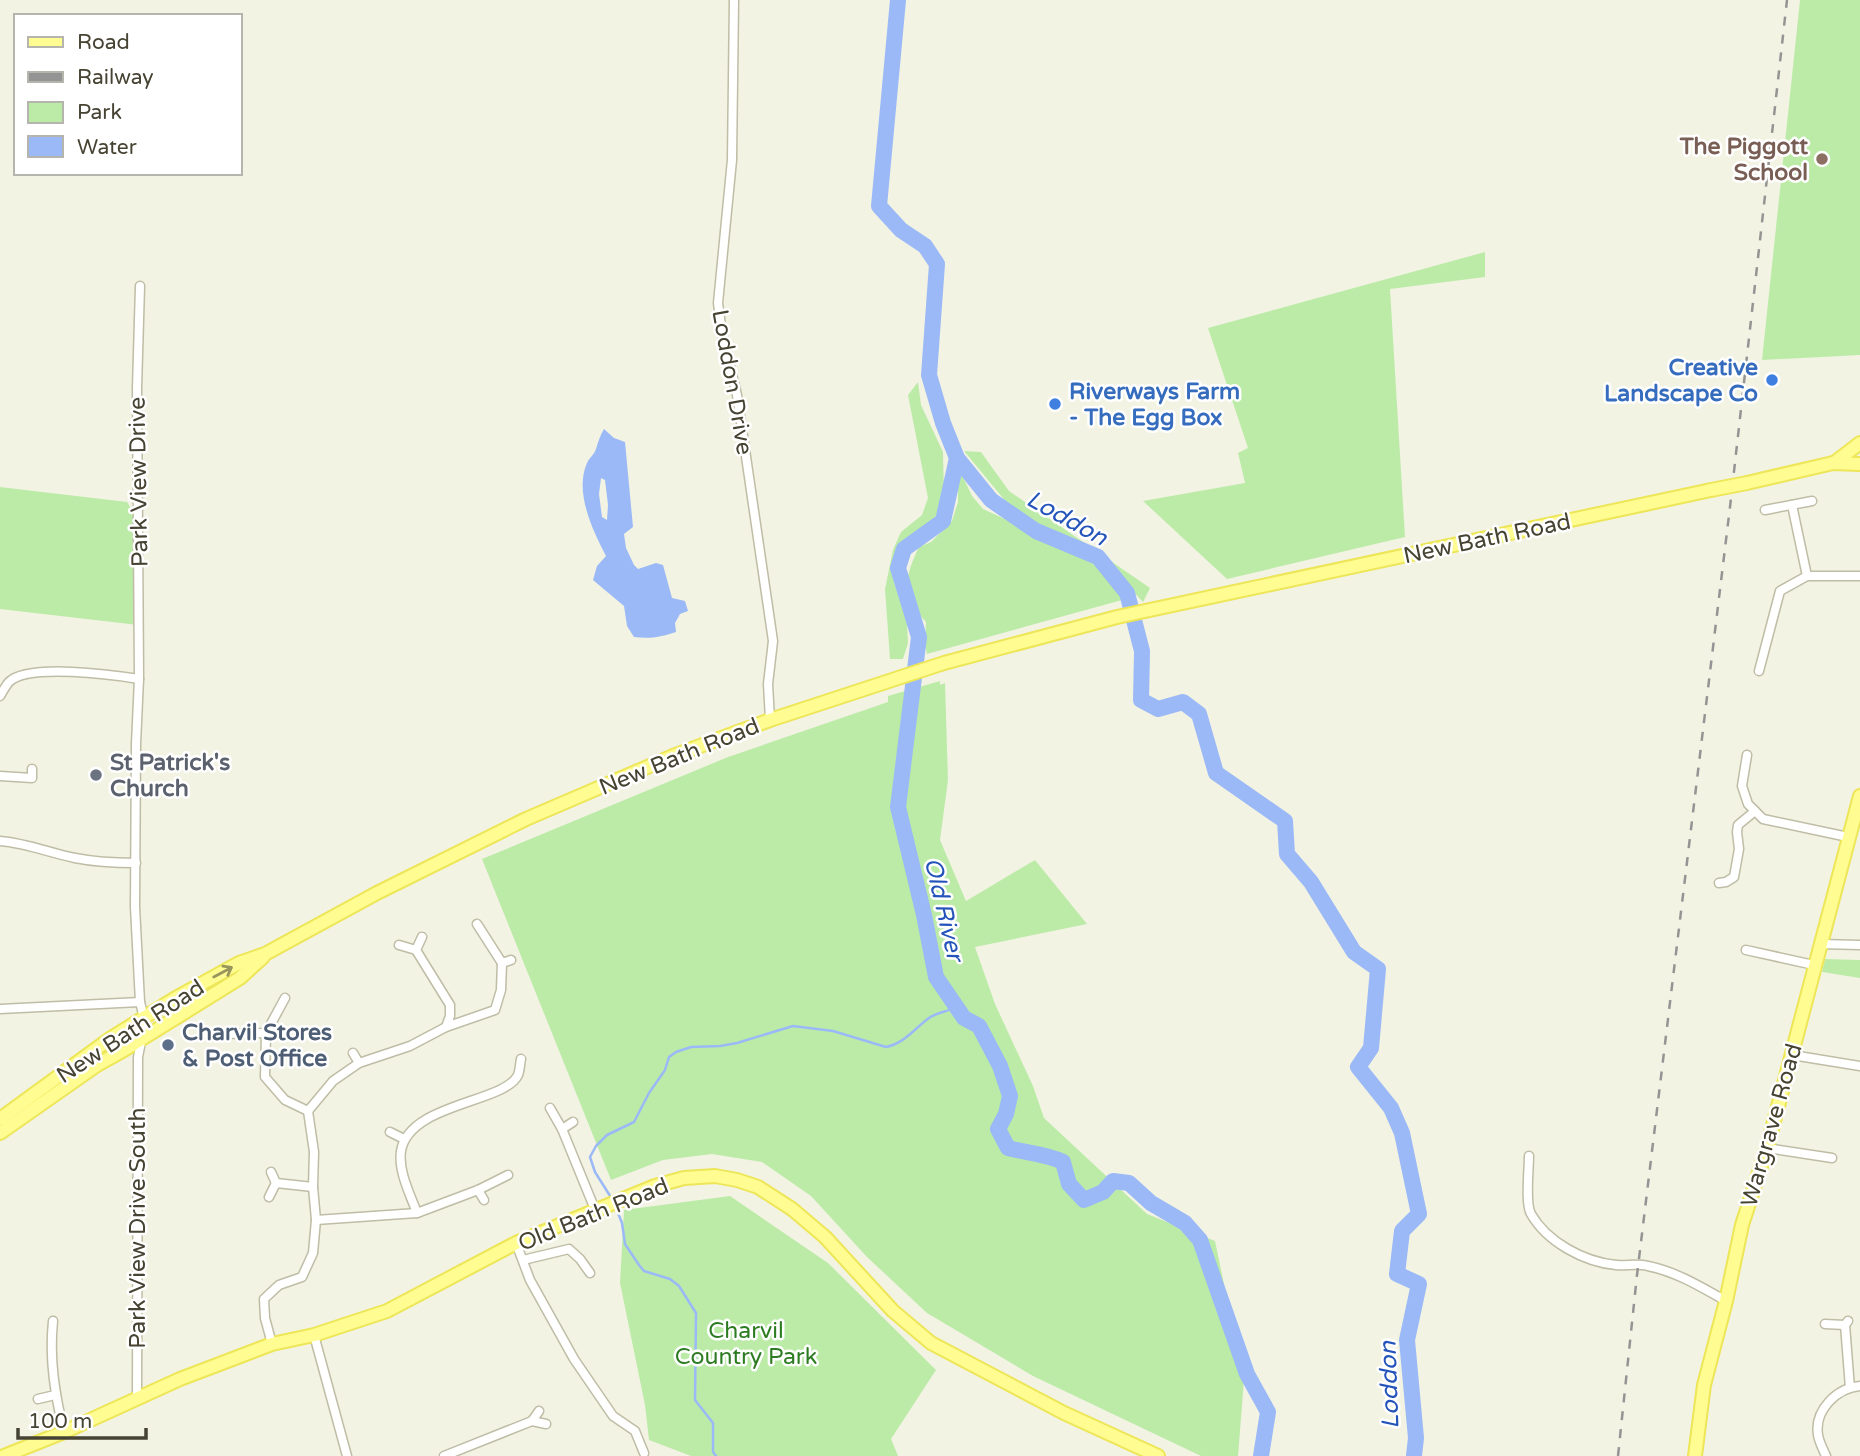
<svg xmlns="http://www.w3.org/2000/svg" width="1860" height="1456" font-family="'Varela Round',sans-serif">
<rect width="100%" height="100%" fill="#f3f3e4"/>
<g fill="#bceba8">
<polygon points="1800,0 1860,0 1860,355 1762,360"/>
<polygon points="1485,252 1485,277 1390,289 1405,537 1227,579 1143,501 1245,483 1238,453 1248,448 1208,328"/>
<polygon points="918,382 921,405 943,452 944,496 938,514 902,548 895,567 894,582 907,623 908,643 903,659 890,659 885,589 893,550 901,532 922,515 928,498 908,395"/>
<polygon points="964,451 981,452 1009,491 1150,588 1143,602 1095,551 1045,531 1007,503"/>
<path d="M962 475 972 496 983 509 1095 560 1123 595 1122 600 927 654 925 645 926 622C901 594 904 578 919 547L931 542 952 521 958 502V477Z"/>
<polygon points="0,487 127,502 135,515 138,625 0,609"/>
<polygon points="940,681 940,685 945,683 948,780 940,840 966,901 1035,860 1087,924 975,947 995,1004 1033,1086 1044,1118 1147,1214 1215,1241 1244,1380 1238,1456 1201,1456 1033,1376 927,1313 867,1257 811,1196 762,1162 712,1154 663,1160 611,1180 482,859 728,757 888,702 888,696"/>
<polygon points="1825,959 1860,960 1860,978 1822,972"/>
<polygon points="730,1196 828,1263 936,1370 891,1439 898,1456 691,1456 649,1440 645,1405 620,1283 624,1210"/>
</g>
<path fill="#9ab9f6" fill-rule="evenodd" d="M604 429 614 438 625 442 633 527 624 534 626 548 634 565 638 569 656 563 663 565 672 598 685 601 688 611 680 614 675 623 676 632C661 637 650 639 634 637L627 626 624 606 593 580 597 566 606 556C593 531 574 492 587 463 589 458 594 455 596 449 598 442 600 436 604 429ZM601 478 605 480 608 505 607 520 602 517 599 494Z"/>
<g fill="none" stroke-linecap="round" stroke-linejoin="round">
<g stroke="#9ab9f6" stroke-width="2.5">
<path d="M612 1199 595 1172 590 1157 596 1146 607 1135 634 1122 649 1093 665 1070 669 1057 676 1052 691 1047 720 1046 737 1043 793 1026 833 1031 886 1047C905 1043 915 1028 929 1018 937 1012 947 1012 956 1007"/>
<polyline points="616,1208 622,1223 625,1244 639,1265 644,1271 670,1279 679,1286 696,1313 695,1400 713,1423 713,1452 716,1456"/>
</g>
<g stroke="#9ab9f6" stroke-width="16">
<polyline points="898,0 879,206 901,230 925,246 937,264 929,375 943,423 957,458 991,500 1036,531 1098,557 1127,593 1142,651 1141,700 1158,709 1183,702 1199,714 1216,773 1285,821 1287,854 1311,882 1354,952 1378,969 1371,1048 1358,1067 1391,1108 1402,1133 1419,1214 1402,1231 1397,1274 1419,1284 1407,1340 1416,1438 1414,1456"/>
<path d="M957 458 943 521 904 549 898 568 919 637 898 807 924 915 936 977 964 1018 979 1026 1000 1066 1010 1096 1006 1114 998 1129 1008 1148C1026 1153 1047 1154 1063 1162L1069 1184 1084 1200 1103 1192 1113 1181 1129 1183 1151 1203 1185 1223 1200 1240 1247 1374 1268 1412 1261 1456"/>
</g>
<defs>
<g id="street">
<polyline points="734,0 732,160 718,303 722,333 737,395 773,641 768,684 770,720"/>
<polyline points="1792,505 1807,576"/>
<polyline points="1765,510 1812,501"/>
<polyline points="1759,671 1780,591 1807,576 1860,576"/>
<path d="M0 696C3 691 6 685 9 682 28 663 114 675 139 679"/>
<polyline points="1747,755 1742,786 1748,804 1763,819 1848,837"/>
<polyline points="0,776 32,778 32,769"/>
<path d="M0 841C26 843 50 853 75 858 95 862 116 863 136 863"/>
<polyline points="1719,883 1726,882 1734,877 1739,849 1737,832 1738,825 1755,811"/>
<polyline points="477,924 502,963"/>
<polyline points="422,937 416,950 450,1005 450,1016 446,1027 495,1010 501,990 502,963 511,960"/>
<polyline points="1820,944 1860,945"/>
<polyline points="399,945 416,950"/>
<polyline points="1746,950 1814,965"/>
<polyline points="0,1009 140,1002"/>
<polyline points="222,1034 266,1033"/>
<polyline points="121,1046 135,1033 142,1021"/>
<polyline points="353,1053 359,1063"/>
<polyline points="1792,1055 1860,1066"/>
<polyline points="550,1108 562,1129 596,1212"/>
<polyline points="308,1111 333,1081 359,1063 410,1046 446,1027"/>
<polyline points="562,1129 573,1122"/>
<polyline points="390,1132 404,1139"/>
<polyline points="1767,1148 1832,1158"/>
<path d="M1529 1156C1529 1169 1525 1204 1531 1214 1547 1242 1584 1262 1616 1265 1627 1266 1637 1263 1648 1266 1677 1272 1701 1287 1726 1301"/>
<polyline points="271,1172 276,1183 313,1187"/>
<polyline points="478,1190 484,1200"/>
<polyline points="269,1197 276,1183"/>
<path d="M417 1213C410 1194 398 1171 401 1151 409 1103 505 1103 518 1075 520 1070 520 1063 521 1059"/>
<polyline points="316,1220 417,1213 478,1190 508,1175"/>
<polyline points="516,1243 530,1280 574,1359 613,1416 635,1431 644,1453"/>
<polyline points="523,1260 569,1249 580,1259 590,1273"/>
<path d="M53 1321C49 1359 55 1395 64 1432"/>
<polyline points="1848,1321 1845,1325 1850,1388"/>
<polyline points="1825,1324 1845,1325"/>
<polyline points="314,1335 347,1456"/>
<polyline points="272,1344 265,1318 264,1299 279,1285 302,1277 313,1253 316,1220 313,1187 314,1152 308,1111 285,1100 265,1077 266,1033 285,998"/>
<polyline points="137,1398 138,1057 145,1022 140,1002 135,907 136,744 139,679 137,388 140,286"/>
<polyline points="38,1399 55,1395"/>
<polyline points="532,1421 546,1424"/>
<polyline points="444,1456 532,1421 539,1411"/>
<path d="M1826 1456C1823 1449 1819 1442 1818 1435 1814 1410 1837 1388 1860 1386"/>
</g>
<g id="primary">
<polyline points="1834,463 1860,443"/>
<polyline points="1747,483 1833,463 1860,464"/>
<polyline points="0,1119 111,1038 174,999 239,963 265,954 377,893 526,819 673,756 770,720 944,663 1117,617 1711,490"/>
<polyline points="0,1133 97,1065 124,1050 240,978 263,957"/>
<polyline points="4,1456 64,1432 180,1379 272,1344 314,1335 387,1311 516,1243 655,1186 684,1178 715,1176 737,1180 758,1187 792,1209 825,1237 893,1311 931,1343 1064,1413 1158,1456"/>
<polyline points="1695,1456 1704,1385 1726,1301 1742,1225 1767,1148 1860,796"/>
</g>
</defs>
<use href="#street" stroke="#bfbda5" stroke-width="11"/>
<use href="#primary" stroke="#ede658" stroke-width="16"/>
<use href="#street" stroke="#fff" stroke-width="8"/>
<use href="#primary" stroke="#fffc91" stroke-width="12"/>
<polyline stroke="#949494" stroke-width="2.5" stroke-dasharray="9 9" stroke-linecap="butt" points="1618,1456 1637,1275 1730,507 1787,0"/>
<defs>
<polyline id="primary-bridge" points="1711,490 1747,483"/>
</defs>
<use href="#primary-bridge" stroke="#ede658" stroke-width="16" stroke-linecap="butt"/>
<use href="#primary-bridge" stroke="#fffc91" stroke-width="12"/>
</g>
<defs><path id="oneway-shaft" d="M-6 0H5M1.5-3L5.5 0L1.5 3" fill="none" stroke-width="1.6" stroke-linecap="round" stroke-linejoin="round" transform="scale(1.75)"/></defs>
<use stroke="#99965d" href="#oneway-shaft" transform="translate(223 972) rotate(-28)"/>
<circle fill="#8d6e63" stroke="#fff" stroke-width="2.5" cx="1822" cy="159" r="7"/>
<g fill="#3f7fe0" stroke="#fff" stroke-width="2.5">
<circle cx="1772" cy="380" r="7"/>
<circle cx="1055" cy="404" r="7"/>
</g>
<circle fill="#6b7280" stroke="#fff" stroke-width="2.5" cx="96" cy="775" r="7"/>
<circle fill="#5c6f8a" stroke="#fff" stroke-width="2.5" cx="168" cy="1045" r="7"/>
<g text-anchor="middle" stroke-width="5" stroke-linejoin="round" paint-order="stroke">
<g font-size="23" font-weight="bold" fill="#785e54" stroke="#fff" text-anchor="end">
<text x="1808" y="154">The Piggott<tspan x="1808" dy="26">School</tspan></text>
</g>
<g font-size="23" font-weight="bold" fill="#366cbe" stroke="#fff" text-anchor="end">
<text x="1758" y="375">Creative<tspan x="1758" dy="26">Landscape Co</tspan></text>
<text x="1069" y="399" text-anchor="start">Riverways Farm<tspan x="1069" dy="26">- The Egg Box</tspan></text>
</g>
<g font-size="23" fill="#464333" stroke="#fff">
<text transform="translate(733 382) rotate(80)" y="8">Loddon Drive</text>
<text transform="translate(138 482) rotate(-91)" y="8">Park View Drive</text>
<text transform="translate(1487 538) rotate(-12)" y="8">New Bath Road</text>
<text transform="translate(679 756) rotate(-22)" y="8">New Bath Road</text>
<text transform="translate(130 1031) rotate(-33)" y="8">New Bath Road</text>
<text transform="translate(1771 1125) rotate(-74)" y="8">Wargrave Road</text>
<text transform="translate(593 1214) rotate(-22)" y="8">Old Bath Road</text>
<text transform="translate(137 1228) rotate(-90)" y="8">Park View Drive South</text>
</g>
<g font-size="23" font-weight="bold" fill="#5b616d" stroke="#fff" text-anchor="start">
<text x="110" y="770">St Patrick's<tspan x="110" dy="26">Church</tspan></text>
</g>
<g font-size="23" font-weight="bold" fill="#4e5e75" stroke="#fff" text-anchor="start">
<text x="182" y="1040">Charvil Stores<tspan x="182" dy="26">&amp; Post Office</tspan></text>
</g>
<g font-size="23" fill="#2d7c22" stroke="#fff">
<text x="746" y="1338">Charvil<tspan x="746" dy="26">Country Park</tspan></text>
</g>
<g font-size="24" font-style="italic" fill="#2454b9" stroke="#fff">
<text transform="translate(1067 518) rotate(29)" y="8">Loddon</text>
<text transform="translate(944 909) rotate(77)" y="8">Old River</text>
<text transform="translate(1389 1385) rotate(-92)" y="8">Loddon</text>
</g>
</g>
<rect x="14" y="14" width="228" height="161" fill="#ffffff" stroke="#b5b4ad" stroke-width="2"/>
<rect x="28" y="37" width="35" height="10" fill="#fffc91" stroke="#b5b4ad" stroke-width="2"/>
<text x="77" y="49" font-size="21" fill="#464333">Road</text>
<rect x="28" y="72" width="35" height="10" fill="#949494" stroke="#b5b4ad" stroke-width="2"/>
<text x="77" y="84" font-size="21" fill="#464333">Railway</text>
<rect x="28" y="102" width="35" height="21" fill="#bceba8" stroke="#b5b4ad" stroke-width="2"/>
<text x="77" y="119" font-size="21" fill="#464333">Park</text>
<rect x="28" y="136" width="35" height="21" fill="#9ab9f6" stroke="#b5b4ad" stroke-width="2"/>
<text x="77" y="154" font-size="21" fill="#464333">Water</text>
<path d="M18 1428v10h128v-10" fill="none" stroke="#464333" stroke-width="3.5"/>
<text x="28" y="1428" font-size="21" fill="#464333" stroke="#ffffff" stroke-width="5" paint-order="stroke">100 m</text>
</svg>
